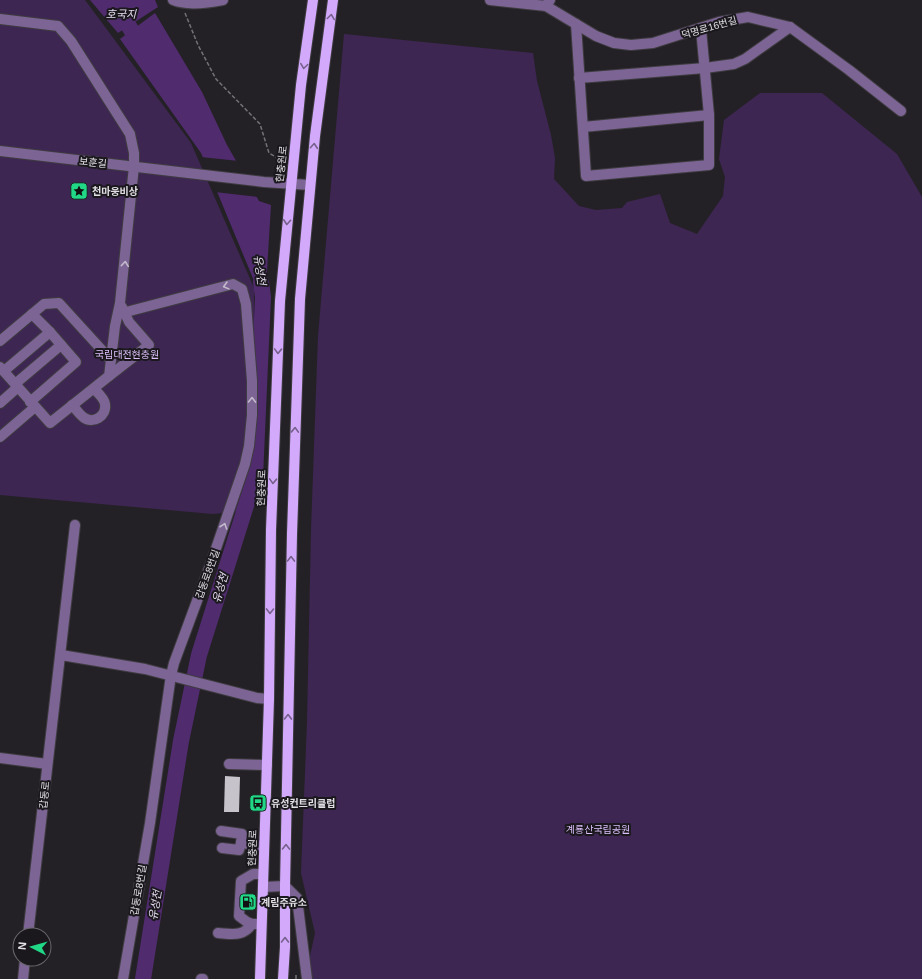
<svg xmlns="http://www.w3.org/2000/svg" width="922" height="979" font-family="Arial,'Noto Sans KR',sans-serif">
<rect width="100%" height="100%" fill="#242126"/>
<g fill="#3e2652">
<polygon points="0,0 85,0 191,143 254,288 255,433 242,511 213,514 0,495"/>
<polygon points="344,34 533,53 537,81 551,135 555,158 554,179 579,206 596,210 622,208 627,202 660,194 670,223 697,234 723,196 725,177 719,159 724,120 760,93 822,93 897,154 922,197 922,979 305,979 315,933 301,873 307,722 311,530 318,336"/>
</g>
<g fill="#502b6e">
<polygon points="90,0 155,0 158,7 118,33"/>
<polygon points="155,13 202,92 227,145 259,201 271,205 265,304 258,303 257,288 201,153 120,39"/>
</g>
<polygon fill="#242126" points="201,157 239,161 259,197 215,192"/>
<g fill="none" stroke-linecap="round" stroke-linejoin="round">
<g stroke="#502b6e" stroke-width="16">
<polyline points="114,0 142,49"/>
<polyline points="143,979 181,741 199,655 255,477 263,297 261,282"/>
</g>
</g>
<polygon fill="#c6c3ca" points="225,776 240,777 239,812 224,812"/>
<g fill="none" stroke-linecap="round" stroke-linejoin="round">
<defs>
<g id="minor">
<path d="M173 0C187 6 208 3 223 0"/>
<polyline points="490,0 546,6 550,0"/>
<polyline points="546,6 596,36 614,43 631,45 653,43 719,22 748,17 790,27 849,70 901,111"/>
<polyline points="0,19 58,26 71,41 130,134 134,153 134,166 120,303 115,326 109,376 50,423 0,367"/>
<polyline points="576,24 586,176 709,165 709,115 701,29"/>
<polyline points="579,78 705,68 734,64 745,59 790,27"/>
<polyline points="583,127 709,115"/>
<polyline points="0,151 264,182 310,185"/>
<polyline points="0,341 44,304 59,303 111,360"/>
<polyline points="4,371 50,332 32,314"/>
<polyline points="109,376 149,345 129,322 122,307"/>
<polyline points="15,384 61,345"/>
<polyline points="30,402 76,362 50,332"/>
<polyline points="0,403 18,387"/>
<path d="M72 405C76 409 79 414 83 417 93 425 107 416 105 404 104 398 98 393 94 389"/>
<polyline points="0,437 35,407"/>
<polyline points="61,655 145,669 257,698 269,699"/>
<polyline points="0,758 47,764"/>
<polyline points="229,764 267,765"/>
<polyline points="221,831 242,834 241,843 264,846"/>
<polyline points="222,848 239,850 241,843"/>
<polyline points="263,887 285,886 297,898 307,979"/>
<polyline points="252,924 247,922 239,916 241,881 253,874 263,874"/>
<path d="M218 933C232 934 243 937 252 924H257"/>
<polyline points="28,935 75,525"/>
<polyline points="23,979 25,959"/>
<polyline points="123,979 150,823 171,675 174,663 211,563 245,464 249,446 252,415 252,381 246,304 242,289 233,284 126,312"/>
<polyline points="201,979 203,979"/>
</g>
<g id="major">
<polyline points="260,979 269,699 271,530 280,301 301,85 313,0"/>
<polyline points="283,979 285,947 285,886 292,534 300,299 315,136 333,0"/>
</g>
</defs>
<use href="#minor" stroke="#3e3c40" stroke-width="12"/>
<use href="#major" stroke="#3e3c40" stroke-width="12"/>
<g stroke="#747276" stroke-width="1.5" stroke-dasharray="4 2" stroke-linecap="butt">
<polyline points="185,13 198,45 216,79 260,124 269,153 281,160"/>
<polyline points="296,979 296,973"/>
</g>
<use href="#minor" stroke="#7c6494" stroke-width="10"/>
<use href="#major" stroke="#d3aafb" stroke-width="10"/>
</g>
<defs><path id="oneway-chevron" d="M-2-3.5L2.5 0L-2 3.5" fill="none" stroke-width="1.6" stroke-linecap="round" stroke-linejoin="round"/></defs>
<g stroke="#76618c">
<use href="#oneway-chevron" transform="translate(331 17) rotate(-82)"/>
<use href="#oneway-chevron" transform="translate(304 66) rotate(98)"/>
<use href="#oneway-chevron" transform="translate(314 146) rotate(-85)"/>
<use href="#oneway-chevron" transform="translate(287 222) rotate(95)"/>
<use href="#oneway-chevron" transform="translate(278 351) rotate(92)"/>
<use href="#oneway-chevron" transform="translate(295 430) rotate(-88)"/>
<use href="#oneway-chevron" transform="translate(273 481) rotate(92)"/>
<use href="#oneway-chevron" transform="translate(291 559) rotate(-89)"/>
<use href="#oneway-chevron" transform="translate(270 611) rotate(91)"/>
<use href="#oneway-chevron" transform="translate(288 717) rotate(-89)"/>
<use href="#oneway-chevron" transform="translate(286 847) rotate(-89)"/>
<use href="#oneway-chevron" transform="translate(285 940) rotate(-90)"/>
</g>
<g stroke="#c3bacb">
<use href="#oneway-chevron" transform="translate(125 264) rotate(-84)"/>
<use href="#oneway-chevron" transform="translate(226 286) rotate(165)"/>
<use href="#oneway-chevron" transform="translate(252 400) rotate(-89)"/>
<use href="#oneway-chevron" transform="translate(224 526) rotate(-71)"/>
</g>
<defs>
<symbol id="sight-square" viewBox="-11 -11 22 22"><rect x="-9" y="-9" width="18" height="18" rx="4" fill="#21d887" stroke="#1a181d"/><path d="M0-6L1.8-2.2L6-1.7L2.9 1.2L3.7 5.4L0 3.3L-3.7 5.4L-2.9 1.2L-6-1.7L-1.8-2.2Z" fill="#111"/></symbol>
<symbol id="bus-square" viewBox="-11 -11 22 22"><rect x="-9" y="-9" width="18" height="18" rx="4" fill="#21d887" stroke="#1a181d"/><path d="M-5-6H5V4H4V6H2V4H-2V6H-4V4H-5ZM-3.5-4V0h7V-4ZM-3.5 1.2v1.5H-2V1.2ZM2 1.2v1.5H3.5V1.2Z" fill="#111"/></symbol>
<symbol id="fuel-square" viewBox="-11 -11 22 22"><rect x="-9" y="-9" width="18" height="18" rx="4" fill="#21d887" stroke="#1a181d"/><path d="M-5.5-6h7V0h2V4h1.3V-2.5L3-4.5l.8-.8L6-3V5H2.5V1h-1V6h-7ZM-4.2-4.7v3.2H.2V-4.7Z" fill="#111"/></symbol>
</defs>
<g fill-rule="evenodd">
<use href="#sight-square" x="69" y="181" width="20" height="20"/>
<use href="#bus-square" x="248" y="793" width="20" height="20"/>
<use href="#fuel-square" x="238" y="892" width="20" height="20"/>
</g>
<g text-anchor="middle" stroke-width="4" stroke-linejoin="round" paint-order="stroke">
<g font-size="10" fill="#e1dfe3" stroke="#1a181d">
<text transform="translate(709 27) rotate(-16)" y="4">덕명로16번길</text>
<text transform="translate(93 162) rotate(6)" y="4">보훈길</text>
<text transform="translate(281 164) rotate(-84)" y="4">현충원로</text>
<text transform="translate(261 488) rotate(-88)" y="4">현충원로</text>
<text transform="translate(207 574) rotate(-70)" y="4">갑동로8번길</text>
<text transform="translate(44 795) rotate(-84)" y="4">갑동로</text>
<text transform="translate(252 848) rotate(-88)" y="4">현충원로</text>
<text transform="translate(138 890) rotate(-80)" y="4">갑동로8번길</text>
</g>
<g font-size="10" font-weight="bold" fill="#e1dfe3" stroke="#1a181d" text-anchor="start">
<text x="92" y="195">천마웅비상</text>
<text x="271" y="807">유성컨트리클럽</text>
<text x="261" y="906">계림주유소</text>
</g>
<g font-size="10" fill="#ddc0fb" stroke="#1a181d">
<text x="127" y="358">국립대전현충원</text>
<text x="598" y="833">계룡산국립공원</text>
</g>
<g font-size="11" font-style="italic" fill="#e5dcf0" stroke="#1a181d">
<text x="121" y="18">호국지</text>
<text transform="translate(260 270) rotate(82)" y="4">유성천</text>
<text transform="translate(220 588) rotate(-73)" y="4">유성천</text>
<text transform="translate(155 905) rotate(-81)" y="4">유성천</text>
</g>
</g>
<g transform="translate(32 947) rotate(276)"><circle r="19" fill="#1a181d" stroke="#6a686c"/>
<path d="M0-3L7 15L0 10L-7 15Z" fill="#21d887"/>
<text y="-6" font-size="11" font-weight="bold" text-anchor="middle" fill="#e1dfe3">N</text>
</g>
</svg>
